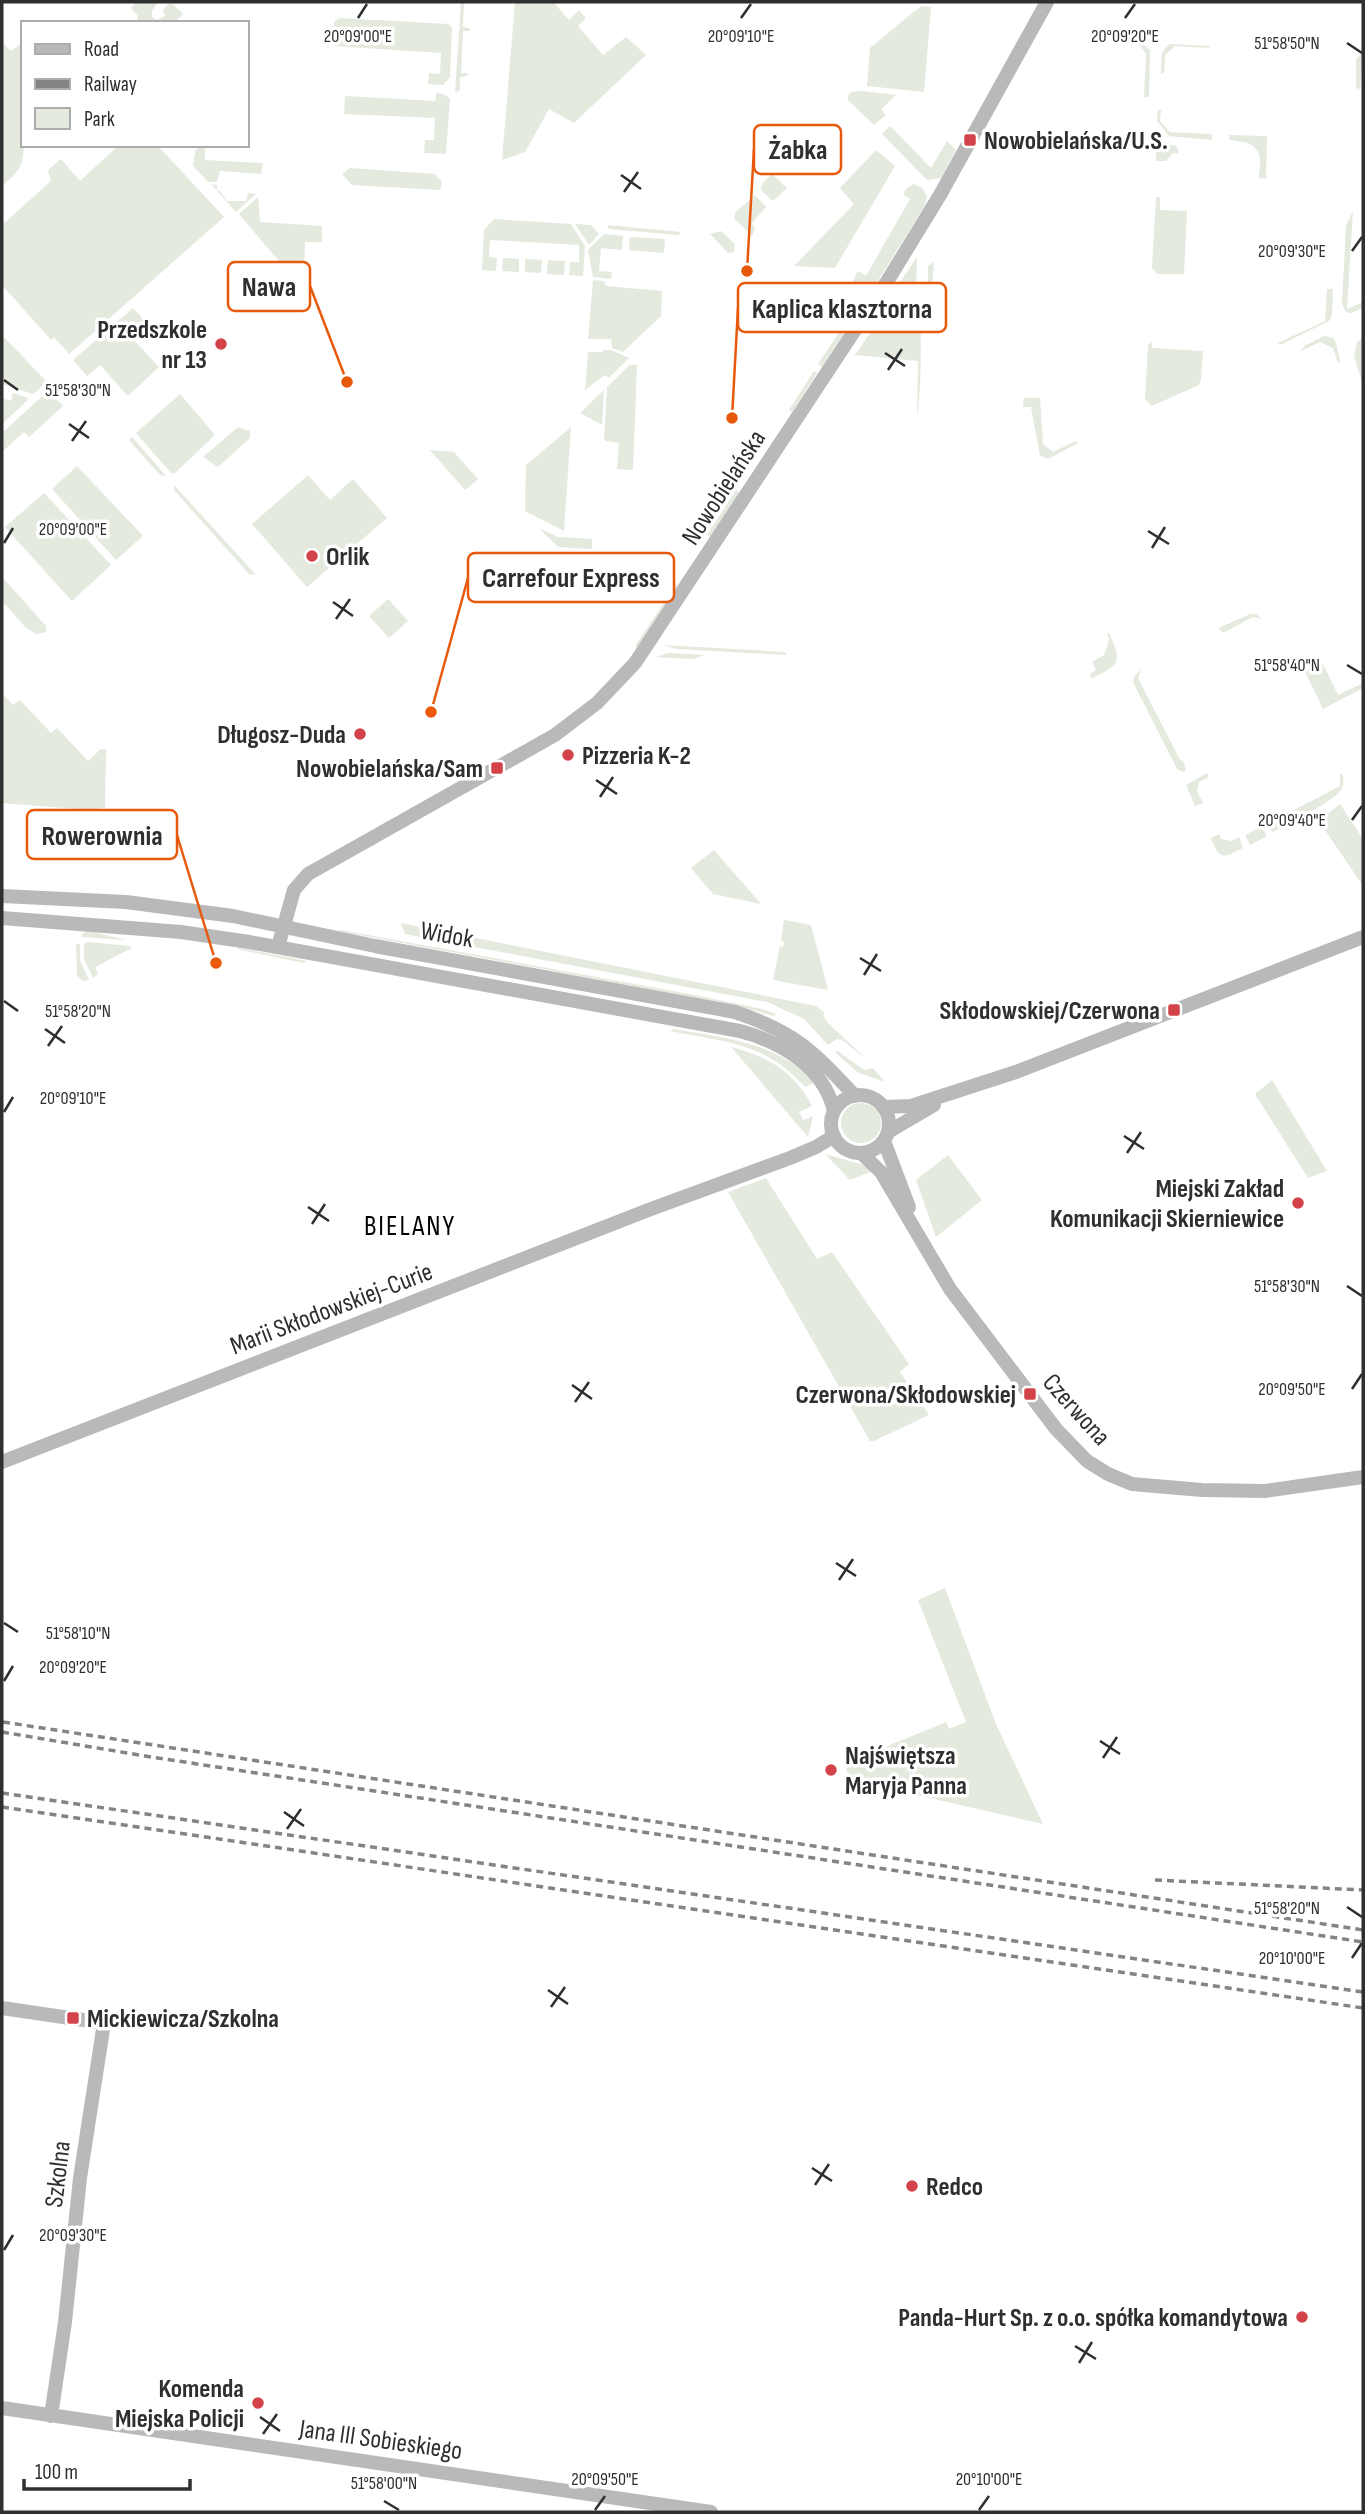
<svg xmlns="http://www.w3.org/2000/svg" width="1365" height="2514" font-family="'Sofia Sans Condensed',sans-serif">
<rect width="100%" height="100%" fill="#fff"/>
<g fill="#e4eade">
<polygon points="136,2 158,2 152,11 152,17 157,20 165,16 163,10 168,4 173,4 183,14 174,23 136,23 138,16 131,8"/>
<polygon points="461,2 464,2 463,27 470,28 470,31 463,31 461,73 468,73 467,76 460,77 460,90 455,93"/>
<polygon points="515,2 557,2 555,4 569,20 579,10 586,18 578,26 603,55 626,37 646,55 574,123 549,109 525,152 502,160"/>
<polygon points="921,6 931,7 924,92 867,86 870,48"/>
<polygon points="339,18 448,24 452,27 450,77 443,85 428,84 429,73 440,74 441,53 334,46 334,22"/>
<path d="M2 42 11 51 23 42 24 145C23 168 18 172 2 186Z"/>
<polygon points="1127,43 1141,43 1150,50 1149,97 1144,97 1146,54 1139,44"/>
<polygon points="1169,44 1209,46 1209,48 1175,46 1165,55 1164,73 1161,73 1162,53"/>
<polygon points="1363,52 1360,89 1356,88 1356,59"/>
<polygon points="862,91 896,95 881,109 886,115 874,125 848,100 848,96 851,92"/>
<polygon points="437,92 447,96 450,99 446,154 424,153 425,140 434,140 435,118 344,114 345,96 435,101"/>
<polygon points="1158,110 1161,110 1160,121 1170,132 1212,134 1212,140 1169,136 1157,121"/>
<polygon points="890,126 931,168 947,141 956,150 941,178 927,180 882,134"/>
<polygon points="989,134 1123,142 1132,135 1143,136 1144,142 1141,144 1145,148 1083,146 986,140"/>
<path d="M1229 135 1267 136 1266 179 1259 178C1260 164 1264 149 1247 143 1241 141 1235 142 1229 139Z"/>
<polygon points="119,145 157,145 224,217 69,354 54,337 51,340 2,285 2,225 51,181 48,170 61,159 80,181"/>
<polygon points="200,145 205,145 205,160 263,163 261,174 220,171 217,182 208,182 193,166 195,152"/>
<polygon points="1163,145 1174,145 1178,149 1178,153 1173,153 1166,161 1156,161 1156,152"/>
<polygon points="876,150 895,166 835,268 794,266 854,204 840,188"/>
<polygon points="350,168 435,174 442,182 440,190 352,185 342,174"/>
<polygon points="772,174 787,188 773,201 761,190 762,184"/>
<polygon points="211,184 217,185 217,190 221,192 227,201 246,201 248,193 256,194 236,212"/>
<polygon points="914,184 922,188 927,197 925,205 868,297 863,300 854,298 848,291 858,271 866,276 910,199 903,194 907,188"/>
<polygon points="755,195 766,207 752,223 755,229 752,236 734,218 735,213"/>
<polygon points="258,197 260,222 322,226 322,242 305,242 304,285 301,287 239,214"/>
<polygon points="1156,197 1160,197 1160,210 1187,211 1184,274 1157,274 1152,268"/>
<polygon points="1353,211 1347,309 1363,302 1363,308 1351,313 1346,312 1342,304 1346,225"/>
<polygon points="494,219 571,224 585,246 583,276 569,275 570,262 579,262 579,245 490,240 489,257 497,258 496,271 482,270 484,230"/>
<polygon points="575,224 591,225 599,234 589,245"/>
<polygon points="607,225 681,232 678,235 609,229"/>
<polygon points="721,231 735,244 734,252 728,253 710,234"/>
<polygon points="604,234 623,236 622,250 601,248 599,271 612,272 611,279 593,277 588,250"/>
<polygon points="630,237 665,239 664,253 629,250"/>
<polygon points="917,257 916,291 914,291 900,282"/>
<polygon points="503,258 519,259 519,272 502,271"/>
<polygon points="525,259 542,260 541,273 525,272"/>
<polygon points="548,260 565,261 564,275 547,274"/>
<polygon points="934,262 930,316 928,316 928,266"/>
<polygon points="593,280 604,281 606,286 662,291 661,316 623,352 612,348 611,339 588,339"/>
<polygon points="1327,289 1333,289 1332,315 1329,321 1280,345 1278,343 1325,321"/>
<path d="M897 293C905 294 915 299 918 308 923 320 921 403 917 417L918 361 855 355Z"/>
<polygon points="133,308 147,323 131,337 159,367 128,396 100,365 87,376 73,360"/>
<polygon points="848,319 851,322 822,367 818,364"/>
<polygon points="2,335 47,382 33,394 2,384"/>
<polygon points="1324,336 1333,338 1336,343 1340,361 1338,363 1333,348 1320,342 1299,352 1306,345"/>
<polygon points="1363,337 1363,384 1354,357 1357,342"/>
<polygon points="1152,342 1152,348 1203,351 1201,379 1199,385 1152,406 1145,399 1148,345"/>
<polygon points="603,350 611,350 629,358 609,378 605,375 585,390 588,352 603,352"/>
<polygon points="630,365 637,365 633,470 617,469 619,443 606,441 604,439 607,387"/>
<polygon points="814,371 817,373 792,412 789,410"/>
<polygon points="604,390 602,425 580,413"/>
<polygon points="48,391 63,406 29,437 24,432 2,452 2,433"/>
<polygon points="13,393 28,398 28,400 2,424 2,398 11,401"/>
<polygon points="180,394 215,435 175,473 171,473 136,433"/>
<polygon points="1024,398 1040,398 1043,444 1053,452 1076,441 1078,443 1048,459 1040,456 1031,407 1023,407"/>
<polygon points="238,427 250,431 250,438 218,467 203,457"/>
<polygon points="571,427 564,531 525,511 526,465"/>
<polygon points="132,437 166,476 160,475 129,440"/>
<polygon points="430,450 454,452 478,479 465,490"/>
<polygon points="77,466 143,536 116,560 52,489"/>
<polygon points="308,475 330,500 353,479 387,518 307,587 252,524"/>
<polygon points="174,485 256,575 249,574 174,490"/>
<polygon points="736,490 740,493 710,537 707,535"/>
<polygon points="44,493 111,565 72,601 5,527"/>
<polygon points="539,528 558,537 592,539 592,549 558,547"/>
<polygon points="2,577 46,626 46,632 37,634 26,628 2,601"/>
<polygon points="677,583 677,588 638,648 635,646"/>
<polygon points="388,599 408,621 389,638 369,616"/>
<polygon points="1250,614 1256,614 1262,619 1253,617 1223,633 1219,628"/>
<path d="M1109 633C1123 664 1120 664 1091 679L1090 674 1096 670 1092 662 1104 655 1109 640 1107 634Z"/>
<polygon points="664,645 785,652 787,655 676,649"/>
<polygon points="668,653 786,659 704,655 693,659 656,657"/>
<polygon points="1320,658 1338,695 1363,683 1363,688 1323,709 1303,667"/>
<polygon points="1141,669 1138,678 1180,760 1183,761 1186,770 1183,772 1177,769 1133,682 1134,677"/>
<polygon points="2,693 13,705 20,700 51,733 57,728 88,761 101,749 106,749 105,808 90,810 2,803"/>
<polygon points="1207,773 1209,777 1199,782 1197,791 1203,803 1195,806 1186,785"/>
<path d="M1340 774H1342C1344 779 1344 785 1341 790 1331 803 1287 825 1272 832L1267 824 1340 786Z"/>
<polygon points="1340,804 1363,839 1363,886 1319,821"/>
<polygon points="1261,827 1267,836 1250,845 1245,835"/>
<path d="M1219 834 1221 839 1232 841 1239 837 1243 848C1223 858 1220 861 1211 838Z"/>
<polygon points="714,850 761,904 713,894 691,868"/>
<polygon points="769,917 811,925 828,990 773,980 780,946 783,947 784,942 781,941 784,920"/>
<polygon points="401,923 816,1006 825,1013 823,1015 827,1022 867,1060 842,1040 837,1039 828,1045 804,1019 767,1002 405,934"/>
<polygon points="341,930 695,995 762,1009 776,1014 774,1016 731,1004 338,931"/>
<polygon points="89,931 126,940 81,937 82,934"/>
<polygon points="88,942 130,946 132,948 95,967 98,974 93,978 84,959 84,944"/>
<polygon points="76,943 80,945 80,961 89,980 83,981 77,976"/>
<polygon points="239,948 307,961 303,963 237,949"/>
<path d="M674 1029C724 1038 779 1042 814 1083L805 1087C765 1042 725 1042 670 1031Z"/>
<path d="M731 1047C768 1057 794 1071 812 1106L799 1112 803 1120 813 1116 808 1137Z"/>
<polygon points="838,1051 864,1070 873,1068 885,1082 857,1072 835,1052"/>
<polygon points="1272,1080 1327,1171 1308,1178 1255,1094"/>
<circle cx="861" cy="1123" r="20"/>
<polygon points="825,1154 864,1165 873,1171 850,1180"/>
<polygon points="948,1155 982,1200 936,1237 916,1180"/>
<polygon points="766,1178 817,1259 832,1252 909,1364 900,1372 929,1415 874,1441 870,1441 728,1192"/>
<polygon points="945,1588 996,1724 1043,1824 851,1780 844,1764 946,1722 949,1729 966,1722 918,1600"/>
</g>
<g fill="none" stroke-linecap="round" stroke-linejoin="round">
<g stroke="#b9b9b9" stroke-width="14">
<path d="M2 896 126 902 233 916 375 946 735 1012C795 1032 813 1051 855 1096"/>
<path d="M2 918 181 932 249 942 740 1031C781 1042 824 1067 834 1111"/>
<polyline points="278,947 294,890 308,874 555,735 597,703 635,663 888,280 940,195 1047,2"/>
<circle cx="860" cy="1124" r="29"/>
<polyline points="883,1107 911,1106 1016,1072 1363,937"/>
<polyline points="888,1132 934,1105"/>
<polyline points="884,1141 909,1207"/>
<polyline points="861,1153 881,1172 950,1289 1056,1429 1087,1461 1108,1474 1132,1484 1202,1490 1265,1491 1363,1477"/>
<polyline points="2,1462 651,1209 790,1158 816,1147 834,1136"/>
<polyline points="2,2008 104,2023 80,2178 65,2322 51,2416"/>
<polyline points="2,2408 711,2512"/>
</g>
<g stroke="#848484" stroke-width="3.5" stroke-dasharray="7 5" stroke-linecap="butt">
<polyline points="3,1722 1363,1930"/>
<polyline points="2,1732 145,1756 1363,1942"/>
<polyline points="2,1793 1363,1992"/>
<polyline points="2,1807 1363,2008"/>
<polyline points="1155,1880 1363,1890"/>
</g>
</g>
<path fill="none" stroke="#2f2f2f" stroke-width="2.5" d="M358 18 367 4M741 18 751 4M1125 18 1135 4M1347 43 1362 53M621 175 641 189M624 192 638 172M1352 251 1362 237M885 353 905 366M888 370 902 349M4 380 18 390M69 424 89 438M72 441 86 421M1148 531 1169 544M4 543 13 528M1152 548 1165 527M333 602 353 616M336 619 350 599M1347 665 1362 674M596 780 617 794M600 797 613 777M1352 820 1362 806M860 958 881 971M864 975 877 954M4 1001 18 1011M45 1029 65 1043M48 1046 62 1026M4 1112 13 1097M1124 1136 1144 1149M1127 1153 1141 1132M308 1207 329 1221M312 1224 325 1204M1347 1286 1362 1296M572 1385 592 1399M1352 1389 1362 1374M575 1402 589 1382M836 1563 856 1576M839 1580 853 1559M4 1623 18 1632M4 1681 13 1666M1100 1741 1120 1754M1103 1758 1117 1737M284 1812 304 1826M287 1829 301 1809M1347 1907 1362 1917M1352 1958 1362 1943M548 1990 568 2004M551 2007 565 1987M812 2168 832 2181M815 2185 829 2164M4 2250 13 2235M1075 2346 1096 2359M1079 2363 1092 2342M260 2417 280 2431M263 2434 277 2414M384 2501 399 2510M595 2510 605 2496M979 2510 989 2496"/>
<g fill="#d3434a" stroke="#fff" stroke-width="2.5">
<rect x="963" y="133" width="14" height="14" rx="3.5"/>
<circle cx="221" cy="344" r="7"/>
<circle cx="312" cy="556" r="7"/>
<circle cx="360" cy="734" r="7"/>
<circle cx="568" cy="755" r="7"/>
<rect x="490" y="761" width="14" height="14" rx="3.5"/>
<rect x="1167" y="1003" width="14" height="14" rx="3.5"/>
<circle cx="1298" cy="1203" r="7"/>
<rect x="1023" y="1387" width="14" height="14" rx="3.5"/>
<circle cx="831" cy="1770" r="7"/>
<rect x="66" y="2011" width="14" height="14" rx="3.5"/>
<circle cx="912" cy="2186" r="7"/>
<circle cx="1302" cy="2317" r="7"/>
<circle cx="258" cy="2403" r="7"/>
</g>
<g text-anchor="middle" stroke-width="7" stroke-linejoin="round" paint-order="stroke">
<g font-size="26" font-weight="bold" fill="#2f2f2f" stroke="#fff" text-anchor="end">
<text x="984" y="149" text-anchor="start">Nowobielańska/U.S.</text>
<text x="207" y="338">Przedszkole<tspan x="207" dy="30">nr 13</tspan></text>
<text x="326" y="565" text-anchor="start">Orlik</text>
<text x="346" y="743">Długosz-Duda</text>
<text x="582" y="764" text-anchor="start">Pizzeria K-2</text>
<text x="483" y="777">Nowobielańska/Sam</text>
<text x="1160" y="1019">Skłodowskiej/Czerwona</text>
<text x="1284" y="1197">Miejski Zakład<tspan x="1284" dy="30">Komunikacji Skierniewice</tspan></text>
<text x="1016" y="1403">Czerwona/Skłodowskiej</text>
<text x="845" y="1764" text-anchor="start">Najświętsza<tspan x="845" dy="30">Maryja Panna</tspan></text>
<text x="87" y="2027" text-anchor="start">Mickiewicza/Szkolna</text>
<text x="926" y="2195" text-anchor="start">Redco</text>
<text x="1288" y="2326">Panda-Hurt Sp. z o.o. spółka komandytowa</text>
<text x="244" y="2397">Komenda<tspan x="244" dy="30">Miejska Policji</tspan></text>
</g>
<g font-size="26" fill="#2f2f2f" stroke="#fff">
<text transform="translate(723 487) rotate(-57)" y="9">Nowobielańska</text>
<text transform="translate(447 934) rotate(10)" y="9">Widok</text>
<text transform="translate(331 1308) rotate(-21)" y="9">Marii Skłodowskiej-Curie</text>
<text transform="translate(1077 1409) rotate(48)" y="9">Czerwona</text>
<text transform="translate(57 2174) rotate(-83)" y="9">Szkolna</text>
<text transform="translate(381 2439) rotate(8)" y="9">Jana III Sobieskiego</text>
</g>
<g font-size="28" letter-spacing="2" fill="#000" stroke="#fff">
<text x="410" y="1235">BIELANY</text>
</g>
</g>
<g font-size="18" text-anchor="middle" fill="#2f2f2f" stroke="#fff" stroke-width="7" stroke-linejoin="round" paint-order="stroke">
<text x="358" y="42">20°09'00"E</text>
<text x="741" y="42">20°09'10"E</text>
<text x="1125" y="42">20°09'20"E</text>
<text x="1287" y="49">51°58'50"N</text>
<text x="1292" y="257">20°09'30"E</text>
<text x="78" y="396">51°58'30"N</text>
<text x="73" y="535">20°09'00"E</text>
<text x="1287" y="671">51°58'40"N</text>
<text x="1292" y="826">20°09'40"E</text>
<text x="78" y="1017">51°58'20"N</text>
<text x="73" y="1104">20°09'10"E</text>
<text x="1287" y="1292">51°58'30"N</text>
<text x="1292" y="1395">20°09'50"E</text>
<text x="78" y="1639">51°58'10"N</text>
<text x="73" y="1673">20°09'20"E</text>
<text x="1287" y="1914">51°58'20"N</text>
<text x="1292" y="1964">20°10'00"E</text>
<text x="73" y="2241">20°09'30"E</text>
<text x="605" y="2485">20°09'50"E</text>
<text x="989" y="2485">20°10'00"E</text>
<text x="384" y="2489">51°58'00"N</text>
</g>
<path fill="none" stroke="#e8590c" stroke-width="2.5" d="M747 271L754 149M347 382L310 286M732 418L738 308M431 712L468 578M216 963L177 835"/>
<g fill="#e8590c" stroke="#fff" stroke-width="2.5">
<circle cx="747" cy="271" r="7"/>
<circle cx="347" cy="382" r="7"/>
<circle cx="732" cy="418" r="7"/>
<circle cx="431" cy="712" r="7"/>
<circle cx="216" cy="963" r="7"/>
</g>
<g fill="#fff" stroke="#e8590c" stroke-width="2.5">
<rect x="754" y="125" width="87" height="49" rx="7"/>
<rect x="228" y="262" width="82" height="49" rx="7"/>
<rect x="738" y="283" width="208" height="49" rx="7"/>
<rect x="468" y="553" width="206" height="49" rx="7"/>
<rect x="27" y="810" width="150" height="49" rx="7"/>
</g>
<g font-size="28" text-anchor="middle" font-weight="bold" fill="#2f2f2f">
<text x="798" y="159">Żabka</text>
<text x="269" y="296">Nawa</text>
<text x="842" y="318">Kaplica klasztorna</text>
<text x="571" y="587">Carrefour Express</text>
<text x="102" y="845">Rowerownia</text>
</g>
<rect width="1365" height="2514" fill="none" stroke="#2f2f2f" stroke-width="7"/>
<rect x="21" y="21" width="228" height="126" fill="#ffffff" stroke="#acacac" stroke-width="2"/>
<rect x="35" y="44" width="35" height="10" fill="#b9b9b9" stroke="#acacac" stroke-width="2"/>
<text x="84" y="56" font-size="21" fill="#2f2f2f">Road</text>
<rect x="35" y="79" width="35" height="10" fill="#848484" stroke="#acacac" stroke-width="2"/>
<text x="84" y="91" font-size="21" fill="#2f2f2f">Railway</text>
<rect x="35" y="108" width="35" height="21" fill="#e4eade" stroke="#acacac" stroke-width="2"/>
<text x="84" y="126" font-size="21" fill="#2f2f2f">Park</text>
<path d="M24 2479v10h166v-10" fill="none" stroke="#2f2f2f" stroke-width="3.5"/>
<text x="35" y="2479" font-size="21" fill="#2f2f2f" stroke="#ffffff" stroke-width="5" paint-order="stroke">100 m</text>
</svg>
